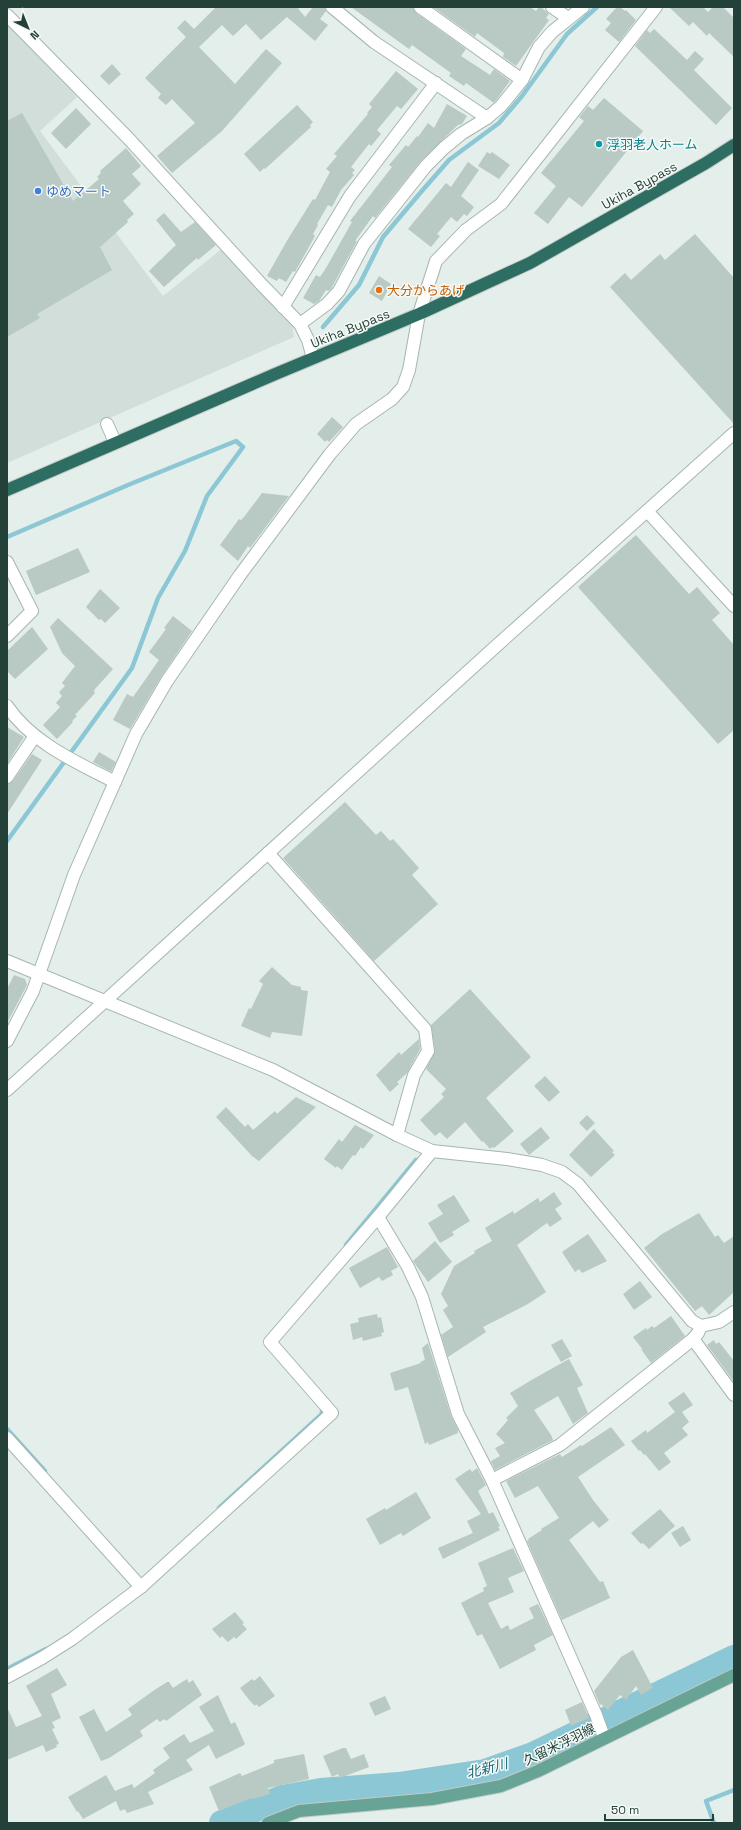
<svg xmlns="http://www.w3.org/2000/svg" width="741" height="1830" font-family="'Space Grotesk','Noto Sans JP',sans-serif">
<rect width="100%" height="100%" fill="#e4eeea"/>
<polygon fill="#d2ded9" points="10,24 77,97 40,131 163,296 223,248 292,324 294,337 7,463 7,26"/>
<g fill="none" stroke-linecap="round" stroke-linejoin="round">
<g stroke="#8bc7d4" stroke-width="4.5">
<polyline points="323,327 359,285 383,237 421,192 449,160 499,123 522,96 567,34 597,7"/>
<polyline points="7,537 128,485 236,441 243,447 207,496 185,551 158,598 132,668 7,841"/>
<polyline points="346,1245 416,1160"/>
<polyline points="7,1429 45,1471"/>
<polyline points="219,1508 322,1414 322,1406"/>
<polyline points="7,1669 46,1649"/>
<polyline points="714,1823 706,1801 734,1790"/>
</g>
<polyline stroke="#8bc7d4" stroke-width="26" points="222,1823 282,1798 321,1791 399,1785 485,1772 533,1755 734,1658"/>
</g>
<g fill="#b9c9c3">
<polygon points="216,7 297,7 305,17 313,7 325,7 326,11 320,19 328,25 315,41 287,17 261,40 246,24 233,36 222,25 199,47 235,84 266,49 282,63 222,131 172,173 157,156 195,123 172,99 166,105 158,98 161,94 145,78 186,37 177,28 185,20 194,29"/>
<polygon points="351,7 413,7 416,13 466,49 461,56 490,75 494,69 510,81 494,103 466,83 464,86 449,76 451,73 412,45 409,49"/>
<polygon points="433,7 530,7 536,11 539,7 541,7 549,14 546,18 549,20 516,66 503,57 504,53 477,33 475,37"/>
<polygon points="617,7 620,7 625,11 626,10 636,20 619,42 605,30 611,23 606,19"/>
<polygon points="669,7 703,7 708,12 713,7 723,7 734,18 734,57 709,33 707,36 693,22 689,26"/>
<polygon points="654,29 687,60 695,51 704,59 694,70 732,108 716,125 635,46 647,30 650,33"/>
<polygon points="112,64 121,74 109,85 100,76"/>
<polygon points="396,71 418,89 401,109 397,106 377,130 381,134 371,146 369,144 351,167 355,170 352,173 354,175 341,190 332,207 328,205 317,224 318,225 313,234 315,236 295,272 293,271 286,282 279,278 277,281 267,276 288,239 313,199 315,200 330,172 326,169 337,156 334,154 368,114 367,113 372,107 369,104"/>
<polygon points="604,98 643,131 582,207 569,197 548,224 534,213 556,186 541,173 584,121 579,117 581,115 588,106 593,110"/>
<polygon points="447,104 467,116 462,124 458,125 421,161 375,218 373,216 355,241 357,241 331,289 328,291 326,290 319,301 314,304 303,298 316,275 320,277 326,268 352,222 350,221 392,167 389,165 406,145 408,147 417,136 418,137 428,123 434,128"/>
<polygon points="297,105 313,122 310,125 311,127 265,169 264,168 260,172 244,154"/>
<polygon points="76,108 91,124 66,149 51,133"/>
<polygon points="22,113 73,201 99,179 97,177 101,173 100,171 126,148 141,166 132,174 141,184 123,201 134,214 127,220 128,222 100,247 112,270 37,314 40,318 7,337 7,121"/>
<polygon points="487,152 490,154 492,152 510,165 499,179 478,166"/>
<polygon points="468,162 479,170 461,196 474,207 467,216 464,214 457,222 451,217 437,234 440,236 431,247 408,229 446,183 451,187"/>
<polygon points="164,213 181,232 195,222 216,245 198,260 197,258 191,263 164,287 149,271 176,245 156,220"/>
<polygon points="695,234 734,278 734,424 610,287 625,273 631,280 660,254 665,260"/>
<polygon points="379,276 391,284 382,301 369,293"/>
<polygon points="332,417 343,427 329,442 327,440 325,442 317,434"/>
<polygon points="262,493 289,496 250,548 248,546 238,561 220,545 239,519 241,520 244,517"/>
<polygon points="636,535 689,594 697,587 720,613 712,620 734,645 734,730 718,744 578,587"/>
<polygon points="78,548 90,572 36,595 26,571"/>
<polygon points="100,589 120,608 105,623 101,619 99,620 86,607"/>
<polygon points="173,616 192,631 161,677 130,729 113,720 127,694 133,697 159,660 149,652 166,629 164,628"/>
<polygon points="58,618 113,669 95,689 94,691 95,693 75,715 77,716 72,721 73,722 57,739 43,725 60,707 56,703 62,696 59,692 65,686 62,683 75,666 62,653 50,627"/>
<polygon points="32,627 48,649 15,679 7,671 7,651"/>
<polygon points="7,727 24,737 7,764"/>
<polygon points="99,752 116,762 111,772 93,762"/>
<polygon points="32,754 42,760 7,814 7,784 13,781"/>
<polygon points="345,802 376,835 381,831 390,841 393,839 419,868 412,875 438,904 374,961 283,858"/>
<polygon points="272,967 292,985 301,987 301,990 308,991 302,1036 272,1032 270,1038 241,1026 249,1008 251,1009 263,984 259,981"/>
<polygon points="14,975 25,979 27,985 7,1023 7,989"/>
<polygon points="470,989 531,1057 486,1098 514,1131 494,1148 492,1147 490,1149 483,1141 482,1142 465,1122 447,1139 440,1132 435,1136 420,1120 444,1097 441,1094 446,1089 426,1069 435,1050 431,1025"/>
<polygon points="419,1039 420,1049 407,1073 397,1082 399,1084 390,1092 376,1075 399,1052 401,1055"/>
<polygon points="545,1076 560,1092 549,1102 534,1086"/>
<polygon points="296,1097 316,1107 259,1161 252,1156 216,1117 226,1107 245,1127 248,1124 253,1130 275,1111 277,1114"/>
<polygon points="587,1115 595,1123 587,1131 579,1123"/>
<polygon points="355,1125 374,1135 363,1149 361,1147 355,1156 353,1155 342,1170 337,1166 336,1168 324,1159 339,1139 342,1142"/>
<polygon points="541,1127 550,1138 529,1155 520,1144"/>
<polygon points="594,1129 614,1151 612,1152 615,1155 591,1177 569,1155"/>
<polygon points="554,1192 562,1204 555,1209 562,1219 550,1227 547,1223 517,1245 546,1292 528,1304 483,1327 486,1332 448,1357 441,1335 453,1327 443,1310 448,1306 441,1294 454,1266 475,1253 474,1251 492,1241 485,1228 513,1211 514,1214 538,1198 540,1202"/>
<polygon points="454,1195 470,1221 452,1232 454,1235 440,1243 428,1223 443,1214 437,1205"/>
<polygon points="699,1213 715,1237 718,1235 724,1243 734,1236 734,1292 709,1315 702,1306 695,1311 644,1248 662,1234"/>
<polygon points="588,1234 607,1261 582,1273 579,1269 575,1272 562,1252"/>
<polygon points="435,1241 452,1262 428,1282 413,1261"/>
<polygon points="387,1247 398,1267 391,1271 393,1275 382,1281 379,1277 360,1288 349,1268"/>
<polygon points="640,1281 652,1297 634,1310 623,1294"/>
<polygon points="377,1314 378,1318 381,1317 384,1332 381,1333 382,1336 363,1341 362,1337 353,1340 350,1324 359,1322 358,1318"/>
<polygon points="671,1316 685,1336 651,1363 641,1349 643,1350 633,1337 646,1328 647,1330 652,1326 654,1328"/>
<polygon points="562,1339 572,1356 561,1362 551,1345"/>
<polygon points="714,1340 716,1344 719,1342 734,1361 734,1382 707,1345"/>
<polygon points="428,1343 451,1416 458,1430 458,1433 429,1445 428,1442 425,1444 408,1387 395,1391 390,1373 421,1363 420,1362 425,1360 422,1348"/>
<polygon points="569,1359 583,1385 577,1388 588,1413 573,1424 558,1396 534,1410 551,1435 553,1440 495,1470 491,1461 500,1456 495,1448 505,1443 496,1434 508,1420 506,1418 518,1406 510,1393 535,1378"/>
<polygon points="684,1392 693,1405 682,1412 689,1422 682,1428 688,1435 664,1453 671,1462 659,1471 645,1454 644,1455 640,1450 639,1451 631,1441 646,1430 647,1433 675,1412 668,1403"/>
<polygon points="611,1427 625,1445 578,1477 593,1500 609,1520 599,1528 593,1521 569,1540 600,1582 603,1581 610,1598 562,1620 527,1541 529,1540 528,1539 542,1530 541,1529 559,1518 538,1486 515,1498 506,1481 560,1454 562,1457 581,1445 582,1446"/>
<polygon points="477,1468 486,1485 478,1491 489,1514 493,1512 500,1526 498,1527 500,1530 443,1559 438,1548 473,1533 467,1521 481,1514 455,1479 470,1469 472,1472"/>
<polygon points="416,1492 431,1518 403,1536 401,1533 380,1545 366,1519 385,1508 386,1510"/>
<polygon points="660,1509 675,1526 649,1549 643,1543 641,1544 631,1533"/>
<polygon points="683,1526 691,1540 680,1547 671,1533"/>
<polygon points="513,1548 524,1571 508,1578 514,1592 488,1603 501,1629 508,1625 510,1630 534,1618 529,1608 538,1604 553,1635 534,1645 536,1650 500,1669 482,1634 477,1636 461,1603 484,1591 483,1588 487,1586 478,1563"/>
<polygon points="235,1612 244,1623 242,1624 247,1629 236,1639 234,1637 228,1642 222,1636 220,1638 212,1629"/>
<polygon points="633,1650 653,1688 641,1695 636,1686 626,1700 620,1695 608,1710 601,1704 600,1705 594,1691 621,1657"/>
<polygon points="57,1668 67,1685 51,1694 61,1718 52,1722 55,1728 52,1729 59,1744 56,1745 57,1747 46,1752 43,1745 7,1760 7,1707 16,1727 42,1716 26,1686"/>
<polygon points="260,1676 275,1696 259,1707 256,1704 255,1706 250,1701 240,1688 252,1679 254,1681"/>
<polygon points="187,1679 189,1683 193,1680 202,1695 166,1721 164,1719 160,1722 157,1719 140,1731 143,1736 109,1758 101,1761 79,1717 94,1709 106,1732 132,1715 128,1709 153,1691 167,1682 169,1682 173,1688"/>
<polygon points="218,1695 231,1724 235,1722 245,1744 244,1745 216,1759 209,1745 186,1760 193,1770 148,1792 154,1804 127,1813 125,1809 120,1811 116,1801 83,1819 78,1811 77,1812 68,1797 106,1775 115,1791 132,1784 134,1788 155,1773 153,1770 170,1758 163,1748 184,1734 190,1743 214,1731 199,1707"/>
<polygon points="385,1696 391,1709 375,1716 369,1703"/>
<polygon points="582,1702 589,1718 571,1726 565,1710"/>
<polygon points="343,1748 346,1748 351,1759 364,1754 369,1767 340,1778 338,1774 332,1777 323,1756"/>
<polygon points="304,1754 309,1779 268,1788 270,1794 253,1799 252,1798 219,1811 209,1787 240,1773 242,1776 274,1763 274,1760"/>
</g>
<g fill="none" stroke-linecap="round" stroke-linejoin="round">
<defs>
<g id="minor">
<polyline points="332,7 374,42 487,118"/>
<polyline points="420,7 522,80"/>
<polyline points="552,7 568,18"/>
<polyline points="7,15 129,139 262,285 300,324 308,340 313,358"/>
<polyline points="283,307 350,196 436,83"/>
<polyline points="300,324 327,304 339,291 364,244 426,166 444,148 461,134 487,118 501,106 522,80 539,47 552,32 583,7"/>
<polyline points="107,424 115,442"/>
<polyline points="647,511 734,606"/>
<polyline points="7,562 32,611 7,636"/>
<path d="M7 706C32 743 76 762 115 782"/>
<polyline points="7,777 35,736"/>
<polyline points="268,853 425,1029 428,1051 414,1075 397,1135"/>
<polyline points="7,961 273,1070 397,1135 432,1151 507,1159 542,1165 562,1172 578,1184 692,1321 701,1326 719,1322 734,1312"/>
<polyline points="7,1041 33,991 74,875 136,734 167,681 240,575 330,454 356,424 392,399 403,387 409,370 419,314 436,261 466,230 501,204 656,7"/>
<polyline points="7,1090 494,648 734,433"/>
<polyline points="378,1217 408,1267 422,1297 458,1414 492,1480 560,1445 693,1339 698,1333 701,1326"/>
<polyline points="693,1339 734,1395"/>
<polyline points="7,1438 141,1587"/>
<polyline points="492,1480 596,1715 604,1737"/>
<polyline points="7,1677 42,1658 72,1639 141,1587 332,1413 270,1342 378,1217 432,1151"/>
</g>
<polyline id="major" points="268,1823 299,1811 432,1799 501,1786 538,1771 734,1675"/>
<polyline id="highway" points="7,490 273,375 419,314 530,263 706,163 734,145"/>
</defs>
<use href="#minor" stroke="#a6b6b1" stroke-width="14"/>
<use href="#major" stroke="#c1cac8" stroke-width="14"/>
<use href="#highway" stroke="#c1cac8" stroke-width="14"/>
<use href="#minor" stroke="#fff" stroke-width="12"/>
<use href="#major" stroke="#67a496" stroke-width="12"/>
<use href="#highway" stroke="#2d6d62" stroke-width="12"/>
</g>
<circle fill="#0f9aa8" stroke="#f5faf7" stroke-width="1.5" cx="599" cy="144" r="4"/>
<circle fill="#3f7fe0" stroke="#f5faf7" stroke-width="1.5" cx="38" cy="191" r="4"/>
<circle fill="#e8710a" stroke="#f5faf7" stroke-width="1.5" cx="379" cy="290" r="4"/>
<g text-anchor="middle" stroke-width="3" stroke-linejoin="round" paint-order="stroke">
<g font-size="13" fill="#0d838f" stroke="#f5faf7" text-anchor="start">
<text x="607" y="149">浮羽老人ホーム</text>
</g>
<g font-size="13" fill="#234039" stroke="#f5faf7">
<text transform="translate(639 185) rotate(-29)" y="5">Ukiha Bypass</text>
<text transform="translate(350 328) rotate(-22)" y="5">Ukiha Bypass</text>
<text transform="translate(559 1744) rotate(-26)" y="5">久留米浮羽線</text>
</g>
<g font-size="13" fill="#366cbe" stroke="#f5faf7" text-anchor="start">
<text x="46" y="196">ゆめマート</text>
</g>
<g font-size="13" fill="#c56008" stroke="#f5faf7" text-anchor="start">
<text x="387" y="295">大分からあげ</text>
</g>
<g font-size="14" font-style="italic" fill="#1b6b7e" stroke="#f5faf7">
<text transform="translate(487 1768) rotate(-14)" y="5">北新川</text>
</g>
</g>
<rect width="741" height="1830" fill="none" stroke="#234039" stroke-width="16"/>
<g transform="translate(28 28) rotate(137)" stroke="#f5faf7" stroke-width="3" paint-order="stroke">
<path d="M0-3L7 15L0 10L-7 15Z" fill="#234039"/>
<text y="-6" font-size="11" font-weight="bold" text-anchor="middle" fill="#234039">N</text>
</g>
<path d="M605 1814v6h108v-6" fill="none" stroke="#234039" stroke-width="2"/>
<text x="611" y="1814" font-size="12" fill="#234039" stroke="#f5faf7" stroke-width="3" paint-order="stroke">50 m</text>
</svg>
